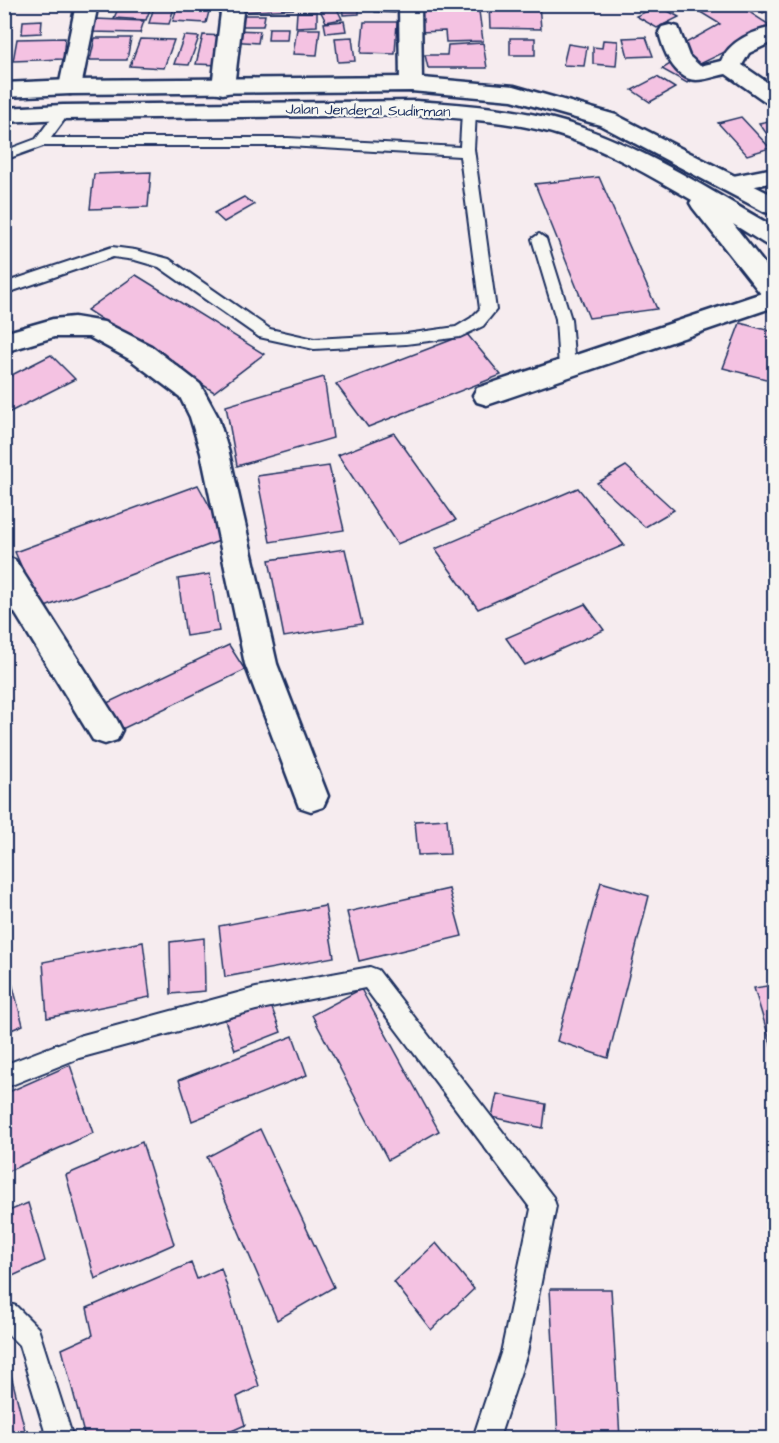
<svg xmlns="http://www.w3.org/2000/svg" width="779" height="1443" font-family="'Architects Daughter',sans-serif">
<rect width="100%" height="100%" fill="#f6ecef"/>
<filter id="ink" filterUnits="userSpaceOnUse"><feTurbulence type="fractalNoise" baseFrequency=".0167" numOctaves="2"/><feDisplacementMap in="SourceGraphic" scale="12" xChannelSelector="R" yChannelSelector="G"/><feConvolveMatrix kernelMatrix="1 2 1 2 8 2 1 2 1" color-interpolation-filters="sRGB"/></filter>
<g filter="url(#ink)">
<g fill="#f4c2e2" stroke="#1b2f5e" stroke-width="1.5">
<polygon points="120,4 152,4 146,20 114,18"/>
<polygon points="155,4 175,5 169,24 149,23"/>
<polygon points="178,4 211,4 206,23 173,21"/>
<polygon points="237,4 293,4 294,9 237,12"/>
<polygon points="342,4 359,4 359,14 343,15"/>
<polygon points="376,4 396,4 395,13 375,12"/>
<polygon points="415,4 478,4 483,41 446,42 445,31 418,32"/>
<polygon points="489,4 539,4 541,29 490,28"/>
<polygon points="687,4 737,4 774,28 698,65 675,49 720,24"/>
<polygon points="748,4 774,4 774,7 763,13"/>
<polygon points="335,5 342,19 326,22 319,8"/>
<polygon points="659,6 679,17 657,28 636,16"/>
<polygon points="297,12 317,12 317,26 296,27"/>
<polygon points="241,15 265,15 263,26 239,26"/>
<polygon points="95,19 144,21 140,33 91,32"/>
<polygon points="42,20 41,33 22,34 23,21"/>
<polygon points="344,21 346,31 326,33 324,23"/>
<polygon points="364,22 397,22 395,54 361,53"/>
<polygon points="269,28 288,28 287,40 268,40"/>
<polygon points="297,29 320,29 317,55 293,54"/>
<polygon points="233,30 260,31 258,43 230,41"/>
<polygon points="203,35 226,36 219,65 196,64"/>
<polygon points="184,36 199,37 189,65 174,64"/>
<polygon points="352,37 355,61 338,62 335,38"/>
<polygon points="646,37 653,56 628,57 623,38"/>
<polygon points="65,38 63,59 13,61 17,39"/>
<polygon points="95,38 131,38 127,60 90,60"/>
<rect x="510" y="38" width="25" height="17"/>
<polygon points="140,39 174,40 164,68 130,66"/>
<polygon points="603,40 618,41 616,66 593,64 593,47 602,48"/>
<polygon points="483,43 487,68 428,68 425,55 447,55 448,45"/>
<polygon points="568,44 587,47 584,66 563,65"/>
<polygon points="670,64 695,78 687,83 662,69"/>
<polygon points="657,77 675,88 650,102 632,90"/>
<polygon points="741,117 770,148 747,155 718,123"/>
<polygon points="774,120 774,144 759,123"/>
<polygon points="151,172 148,207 90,209 94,174"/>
<polygon points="599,177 657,309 589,318 535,184"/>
<polygon points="244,197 254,205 224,222 214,213"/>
<polygon points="136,275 264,354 214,392 87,310"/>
<polygon points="740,323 774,332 774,381 723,368"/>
<polygon points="467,334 501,375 368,427 336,384"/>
<polygon points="51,355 75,379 6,414 4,379"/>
<polygon points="324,377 333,438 237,466 226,406"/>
<polygon points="394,433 456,520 397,544 338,455"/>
<polygon points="329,466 344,530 270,542 257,476"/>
<polygon points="626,466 674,510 645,527 597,483"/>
<polygon points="198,485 227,538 40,609 15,552"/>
<polygon points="578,488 624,545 478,609 435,549"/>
<polygon points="345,549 362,624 284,637 269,560"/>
<polygon points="210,574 219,631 186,636 178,579"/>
<polygon points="585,604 604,630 525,665 506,638"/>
<polygon points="229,645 245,670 122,729 107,703"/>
<polygon points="447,819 450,854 418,855 415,821"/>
<polygon points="601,882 649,896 608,1058 557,1041"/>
<polygon points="449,889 462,936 359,961 347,912"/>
<polygon points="325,906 334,957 225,977 219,926"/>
<polygon points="204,938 205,991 171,994 170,942"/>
<polygon points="143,942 150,997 47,1018 43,962"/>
<polygon points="10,975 23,1025 4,1033 4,977"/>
<polygon points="774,985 774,1054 754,988"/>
<polygon points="361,989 439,1131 388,1160 312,1015"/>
<polygon points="270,1003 281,1032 235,1050 225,1020"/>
<polygon points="293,1036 307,1075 192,1121 179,1080"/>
<polygon points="70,1065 93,1133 4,1173 4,1094"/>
<polygon points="497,1094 546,1104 543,1128 492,1117"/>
<polygon points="260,1129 334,1287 277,1320 207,1157"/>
<polygon points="142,1142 174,1244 95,1279 66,1175"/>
<polygon points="28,1203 45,1261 4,1280 4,1213"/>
<polygon points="436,1243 474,1289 431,1330 394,1282"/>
<polygon points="191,1263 197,1279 221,1268 259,1386 237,1397 245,1425 216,1438 85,1438 62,1349 93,1335 87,1308"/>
<polygon points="550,1289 611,1289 620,1438 558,1438"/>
<polygon points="9,1367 27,1438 4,1438 4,1369"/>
</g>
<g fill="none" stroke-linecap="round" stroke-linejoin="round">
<defs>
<g id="lane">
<polygon points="63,108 70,112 51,138 288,138 460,147 462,112 464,109 474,109 476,112 474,149 496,310 483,326 460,337 406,344 314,349 259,337 159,267 135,260 113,257 4,294 4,283 112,247 135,250 169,259 270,329 314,339 406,334 456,327 471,318 480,309 460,156 288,146 43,146 4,160 4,151 36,139 58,109"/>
<polygon points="539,234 546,239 571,319 575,368 573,372 561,372 559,368 556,319 532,239"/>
<polygon points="370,967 378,970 553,1197 556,1206 527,1353 499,1438 473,1438 501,1353 531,1209 365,988 256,1010 79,1058 4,1088 4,1065 79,1036 256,988"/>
<polygon points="4,1302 16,1306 38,1328 73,1438 47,1438 19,1345 4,1330"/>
</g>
<g id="street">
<polygon points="76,4 98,4 81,87 78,92 70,94 62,92 59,87"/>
<polygon points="222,4 244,4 234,87 231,92 223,94 215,92 212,87"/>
<polygon points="399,4 421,4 422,84 419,89 411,91 403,89 400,84"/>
<path d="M670 25 678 27 689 56 700 66 721 61C730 41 753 31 774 27V41L749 53 742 65 774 87V104L766 102 726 74C716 76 706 80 696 80 674 79 663 50 659 32L662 27Z"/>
<polygon points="774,168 774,182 732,191 723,188 720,183 723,178"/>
<polygon points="774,289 774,307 487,405 477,402 473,395 477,388"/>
<polygon points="74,317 104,322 151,346 200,384 218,417 229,453 277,664 328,796 323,807 311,811 299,807 245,664 201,453 190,417 180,397 131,360 89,337 54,337 4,352 4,333 53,319"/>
<polygon points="4,556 15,560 117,720 122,730 117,740 105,744 93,740 4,595"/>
</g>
<g id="highway">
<polygon points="411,77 514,86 616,115 774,196 774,214 765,212 600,125 512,100 411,91 70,94 4,97 4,83 70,80"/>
<path d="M416 101C471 105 531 109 583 128 651 152 713 192 774 227V246L765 244 733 224 774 276V302L765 299 693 208 690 203 692 200C652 177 609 151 565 137 518 121 465 119 416 115L63 119 4 122V108L63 105Z"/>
</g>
</defs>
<use href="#lane" stroke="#1b2f5e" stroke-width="4"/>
<use href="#street" stroke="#1b2f5e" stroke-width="5"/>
<use href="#highway" stroke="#1b2f5e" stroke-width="5"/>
<use href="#lane" fill="#f6f6f2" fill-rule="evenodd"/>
<use href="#street" fill="#f6f6f2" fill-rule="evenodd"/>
<use href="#highway" fill="#f6f6f2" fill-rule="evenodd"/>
</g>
</g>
<g text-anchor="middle" stroke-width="4.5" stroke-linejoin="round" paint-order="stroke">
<g font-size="15" fill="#1b2f5e" stroke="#f6f6f2">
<text transform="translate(368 110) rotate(1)" y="5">Jalan Jenderal Sudirman</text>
</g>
</g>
<rect width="779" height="1443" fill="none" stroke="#f6f6f2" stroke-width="24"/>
<rect x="12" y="12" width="755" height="1419" fill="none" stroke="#1b2f5e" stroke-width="2" filter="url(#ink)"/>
</svg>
